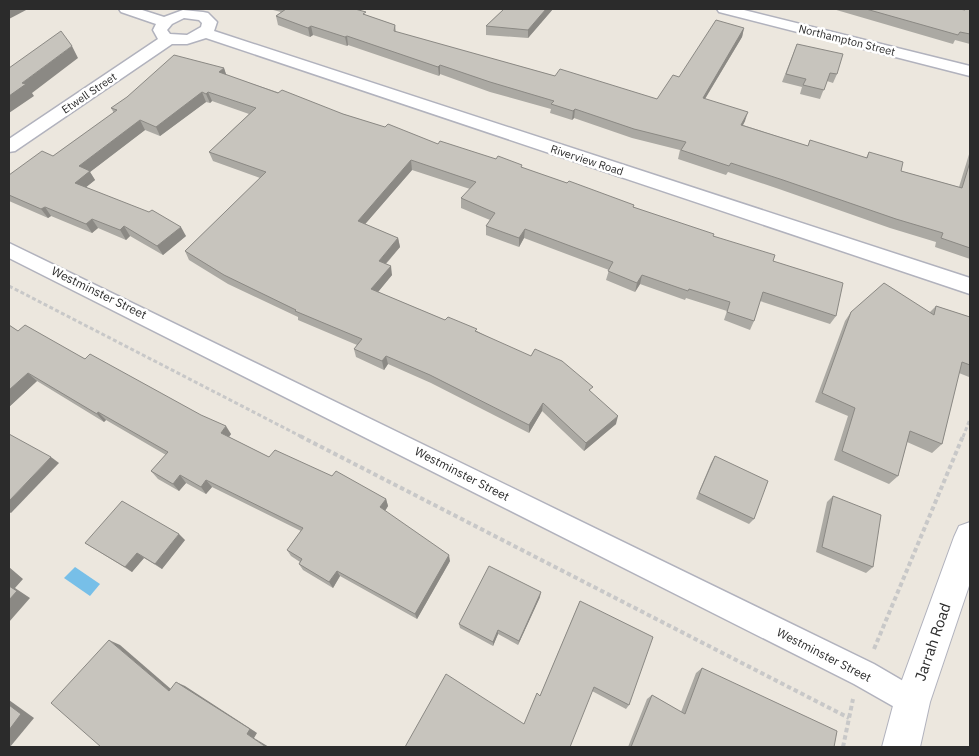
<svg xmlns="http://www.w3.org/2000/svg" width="979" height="756" font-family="'IBM Plex Sans',sans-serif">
<rect width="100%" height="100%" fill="#ece7de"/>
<polygon fill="#77bfe8" points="75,567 100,584 90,596 64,578"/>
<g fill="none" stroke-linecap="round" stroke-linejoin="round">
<defs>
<g id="street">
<path d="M119 9H139L164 17 183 10 203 12 208 13 217 22 214 31 970 278V294L206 38 187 44H172L15 151 9 152V139L158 39 153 30 156 24 121 12ZM184 18 199 20 202 23 201 27 187 35 170 34 167 30 172 24Z"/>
<polygon points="717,9 740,9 970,66 970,76 719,12"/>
<polygon points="9,243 874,664 922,692 927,702 922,712 912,717 854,684 9,258"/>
</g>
<polygon id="secondary" points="970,522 970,583 930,702 920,747 882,747 894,702 954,537 959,526"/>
</defs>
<use href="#street" stroke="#b1b2bd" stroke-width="3"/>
<use href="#secondary" stroke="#b1b2bd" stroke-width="2"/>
<g stroke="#c8c8c8" stroke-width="3" stroke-dasharray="4 2.5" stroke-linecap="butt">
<polyline points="9,286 302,437"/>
<polyline points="963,437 970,419"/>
</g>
<g stroke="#c8c8c8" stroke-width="4" stroke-dasharray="4.5 3" stroke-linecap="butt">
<polyline points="300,436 849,718"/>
<polyline points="874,649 963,436"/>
<polyline points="843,747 853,699"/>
</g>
<use href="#street" fill="#fff" fill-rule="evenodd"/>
<use href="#secondary" fill="#fff" fill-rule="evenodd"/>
</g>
<g fill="#aba9a3">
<polygon points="269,9 355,9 366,15 395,25 396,32 555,76 657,99 679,77 744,28 742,37 705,99 745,121 743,125 808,146 866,158 869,152 901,171 959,187 970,151 970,259 935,247 936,242 890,228 779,189 728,172 726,175 678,159 680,150 632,138 574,118 572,120 550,113 551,109 490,92 440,74 439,76 348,45 347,46 313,35 310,37 278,25 276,16 281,12"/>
<polygon points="504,9 553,9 528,38 486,35 486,26"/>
<polygon points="833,9 959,9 963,10 964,9 970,9 970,44 955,40 953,44"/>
<polygon points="797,44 837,74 833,83 827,81 820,99 800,94 802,87 782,82"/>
<polygon points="224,68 226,75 343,114 438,144 522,168 634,205 633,207 713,236 773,261 836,316 830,324 760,301 754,321 750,330 724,320 727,311 686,298 685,300 640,284 635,292 606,280 609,270 524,238 519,247 486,235 486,226 490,220 461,208 461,198 470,189 412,170 365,224 398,238 400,247 386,264 392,275 378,292 445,320 477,331 591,393 616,424 584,451 542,411 529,433 431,383 388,364 384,370 356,357 354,349 357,345 298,320 298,317 228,284 189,260 185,251 260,178 213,161 209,152 249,114 212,101 210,103 206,102 160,136 145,130 90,172 95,180 86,187 186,236 163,255 130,236 126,240 98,228 92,233 51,216 48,218 9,201 9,175 53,156 114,113 111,108"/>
<polygon points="936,306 970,317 970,375 969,377 959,373 942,444 932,453 907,442 898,476 889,484 834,460 848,416 815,402 845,321 851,312 930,312"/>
<polygon points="9,325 18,331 85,359 231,434 229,437 269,457 332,476 386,499 388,506 385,511 450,561 417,619 340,576 333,588 303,570 299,564 300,562 291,556 287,550 301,531 212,487 206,494 186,483 179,491 158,479 151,471 166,455 106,420 104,422 37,381 9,407"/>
<polygon points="715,456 754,519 749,524 696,499 711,463"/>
<polygon points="833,496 873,567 866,573 816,552 827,502"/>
<polygon points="185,540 162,569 144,558 132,572 93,548 85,543"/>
<polygon points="540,597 518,645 498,634 493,646 460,628 459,624"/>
<polygon points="580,601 629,705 626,709 592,691 524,724 540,696"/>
<polygon points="702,668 834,747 628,747 647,699 652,695 681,712 696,673"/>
</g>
<g fill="#8b8984">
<polygon points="9,9 28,9 9,19"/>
<polygon points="546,9 553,9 528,38 528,30"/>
<polygon points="311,26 313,35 310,37 308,28"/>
<polygon points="744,28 742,37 700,107 703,98"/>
<polygon points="347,36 348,45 347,46 345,37"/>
<polygon points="72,46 78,58 32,93 34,96 9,113 9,96 22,83"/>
<polygon points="440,65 440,74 439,76 438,67"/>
<polygon points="224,68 227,77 219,72"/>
<polygon points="202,92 206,102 160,136 156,127"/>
<polygon points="208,92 212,101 210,103 206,94"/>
<polygon points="575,109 574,118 572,120 573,111"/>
<polygon points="748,112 745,121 738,134 741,125"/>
<polygon points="140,120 145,130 90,172 95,180 80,192 75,183 79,166"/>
<polygon points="411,160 412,170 360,230 358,221"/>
<polygon points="45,207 51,216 48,218 41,209"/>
<polygon points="92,219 98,228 92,233 86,224"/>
<polygon points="124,226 130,236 126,240 120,230"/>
<polygon points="181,227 186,236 163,255 157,246"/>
<polygon points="525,229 524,238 519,247 519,238"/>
<polygon points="398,238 400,247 380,270 379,261"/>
<polygon points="391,266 392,275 373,298 371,289"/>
<polygon points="642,275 640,284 635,292 637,283"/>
<polygon points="386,356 388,364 384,370 382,361"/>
<polygon points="28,373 37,381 9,407 9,390"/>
<polygon points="543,403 542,411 529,433 529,425"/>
<polygon points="98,412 106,420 104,422 97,414"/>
<polygon points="618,416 616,424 584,451 586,443"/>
<polygon points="226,426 231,434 226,441 221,433"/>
<polygon points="51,457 59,463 11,513 9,512 9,501"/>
<polygon points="180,475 186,483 179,491 173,484"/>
<polygon points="206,480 212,487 206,494 201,487"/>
<polygon points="386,499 388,506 383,514 380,507"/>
<polygon points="179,534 185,540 162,569 155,564"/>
<polygon points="137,553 144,558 132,572 125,567"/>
<polygon points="449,555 450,561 417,619 415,614"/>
<polygon points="9,567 23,579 15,588 30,598 9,622"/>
<polygon points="337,571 340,576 333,588 329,582"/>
<polygon points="541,592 540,597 518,645 519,641"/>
<polygon points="498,630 498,634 493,646 493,642"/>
<polygon points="109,640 120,645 179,696 169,691"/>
<polygon points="176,682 185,686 257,733 254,738 269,747 266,747 247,734"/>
<polygon points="9,700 34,718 10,747 9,747"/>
</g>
<g fill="#c7c4bd" stroke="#8b8984">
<polygon points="286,9 355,9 366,12 363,14 395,25 394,31 555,76 560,69 657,99 673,75 679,77 716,20 744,28 703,98 748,112 741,125 808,146 810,140 867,158 869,152 903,162 901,171 962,188 970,162 970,248 941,238 943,233 896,219 783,180 731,163 729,166 681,150 686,142 634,129 575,109 573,111 551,104 554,101 490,82 440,65 438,67 347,36 345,37 311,26 308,28 276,16"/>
<polygon points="504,9 546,9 528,30 486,26"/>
<polygon points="866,9 959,9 965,10 965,9 970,9 970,34 960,32 958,35"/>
<polygon points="61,31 72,46 22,83 26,84 9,96 9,68"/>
<polygon points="797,44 843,54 837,74 830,73 824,90 803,85 806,79 786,74"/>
<polygon points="174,55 224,68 219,72 278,93 282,90 343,114 385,127 388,124 438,144 440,141 496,159 498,156 522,165 521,167 567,183 569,181 634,205 633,207 714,234 713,236 775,255 773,261 843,283 836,316 763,292 754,321 727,312 730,302 689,289 688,291 642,275 637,283 608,271 613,262 525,229 519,238 486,226 495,213 461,198 476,182 411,160 358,221 398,238 379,261 391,266 371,289 445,320 448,317 477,329 475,331 531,356 535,349 562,361 593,387 589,390 618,416 586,443 543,403 529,425 430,375 386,356 382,361 354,349 362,339 295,311 296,310 224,275 185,251 266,172 209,152 256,108 208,92 206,94 202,92 156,127 140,120 79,166 90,171 75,183 149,212 152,210 181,227 157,246 124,226 120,230 92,219 86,224 45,207 41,209 9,195 9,175 42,151 53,156 117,110 111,108 127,97"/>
<polygon points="884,283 934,315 936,306 970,317 970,365 962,362 942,444 910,431 898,476 842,451 855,408 822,393 851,312"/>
<polygon points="9,325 18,331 25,325 85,359 90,354 201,415 226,426 221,433 269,457 275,450 332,476 336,471 386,499 380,507 449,555 415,614 337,571 329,582 299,564 302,559 287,550 303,528 206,480 201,487 180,475 173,484 151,471 168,452 98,412 97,414 28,373 9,390"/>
<polygon points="9,434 51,457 9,501"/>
<polygon points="715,456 768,481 754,519 699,493"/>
<polygon points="833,496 881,515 873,567 822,547"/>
<polygon points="122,501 179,534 155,564 137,553 125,567 85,543"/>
<polygon points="489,566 541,592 519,641 498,630 493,642 459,624"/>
<polygon points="9,586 17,591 9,600"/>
<polygon points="580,601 653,637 629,705 594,687 570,747 405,747 446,674 524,724 537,693 540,696"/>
<polygon points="109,640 169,691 176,682 250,729 247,734 266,747 101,747 51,703"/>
<polygon points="702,668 837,731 834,747 631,747 652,695 685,714"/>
<polygon points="9,705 21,714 9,730"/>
</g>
<g text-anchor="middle" stroke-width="5" stroke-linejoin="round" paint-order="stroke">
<g font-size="11" fill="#2b2b2b" stroke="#fff">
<text transform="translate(847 40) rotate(14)" y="4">Northampton Street</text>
<text transform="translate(89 93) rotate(-34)" y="4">Etwell Street</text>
<text transform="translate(587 160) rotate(18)" y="4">Riverview Road</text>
</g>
<g font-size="12" fill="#2b2b2b" stroke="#fff">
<text transform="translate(99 293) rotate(26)" y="4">Westminster Street</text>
<text transform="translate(462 474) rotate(27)" y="4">Westminster Street</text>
<text transform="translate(824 655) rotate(27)" y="4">Westminster Street</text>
</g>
<g font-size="15" fill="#2b2b2b" stroke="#fff">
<text transform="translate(933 642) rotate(-71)" y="5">Jarrah Road</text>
</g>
</g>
<rect width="979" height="756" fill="none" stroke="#2b2b2b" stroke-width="20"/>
</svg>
